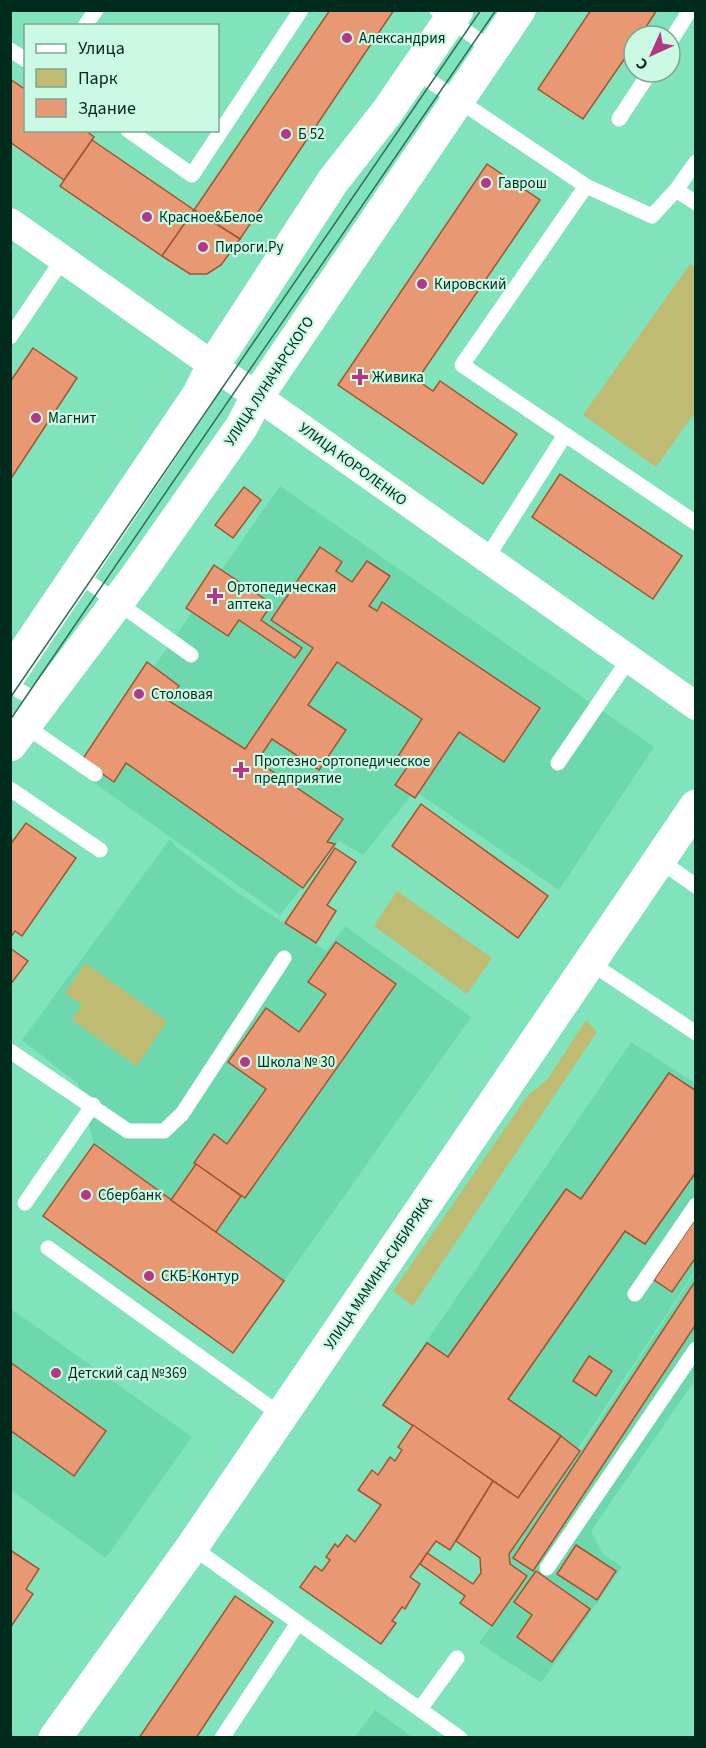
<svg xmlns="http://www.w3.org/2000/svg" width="706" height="1748" font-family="'Source Sans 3',sans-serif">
<rect width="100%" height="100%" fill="#81e3bb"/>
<g fill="#6dd8ae">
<polygon points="280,486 654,747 559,890 415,791 363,855 339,841 280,915 80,773"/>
<polygon points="170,839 176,847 238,893 326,951 345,926 471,1017 284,1281 94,1144 78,1084 22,1040"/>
<polygon points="631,1042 695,1083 695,1271 548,1494 580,1451 695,1273 695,1380 591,1531 603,1554 622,1567 541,1683 479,1643 527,1576 510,1564 509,1554 518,1498 383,1405"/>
<polygon points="11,1309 192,1437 106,1558 11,1490"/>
<polygon points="375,1710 412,1737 355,1737"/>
</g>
<g fill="#bfbb72">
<polygon points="690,264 696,268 695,412 656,467 583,415"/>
<polygon points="397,891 492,958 467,994 374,926"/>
<polygon points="85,963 167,1021 137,1066 72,1020 82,1005 65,993"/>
<polygon points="586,1020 597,1032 413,1306 393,1291 528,1095 547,1080"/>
</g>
<g fill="#e89872" stroke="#9f5531" stroke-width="1.5">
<polygon points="330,10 394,10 240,239 194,210"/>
<polygon points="591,10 657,10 640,36 634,36 634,45 583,119 538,89"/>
<polygon points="10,79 26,90 26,130 85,130 94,137 64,180 10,142"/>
<polygon points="92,140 194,210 162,256 60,186"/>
<polygon points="487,164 540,200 417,380 433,391 440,381 517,434 483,484 338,385"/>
<polygon points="194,210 240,239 221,265 207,274 190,274 162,256"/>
<polygon points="33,348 77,378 10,480 10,382"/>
<polygon points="560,474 682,556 653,599 532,517"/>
<polygon points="244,487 261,500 233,538 215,525"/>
<polygon points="320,547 342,562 336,571 352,582 367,561 390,576 369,606 377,611 382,602 540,708 504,762 459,732 415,798 395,785 408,766 397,758 422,719 337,662 308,705 346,730 319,770 272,739 257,761 343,819 327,842 335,844 303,888 126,763 114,782 82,760 147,662 179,686 169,701 245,749 313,648 271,620"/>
<polygon points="214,565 272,604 261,620 302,648 295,658 239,620 228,636 186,608"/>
<polygon points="421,804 548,896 518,938 392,846"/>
<polygon points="26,823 76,858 22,936 15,931 10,938 10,845"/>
<polygon points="335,848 356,862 327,905 336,911 316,943 285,923"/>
<polygon points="336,942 396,984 245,1198 194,1163 214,1134 227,1144 266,1089 228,1062 266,1008 299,1032 326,994 308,982"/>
<polygon points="10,948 28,961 10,985"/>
<polygon points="669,1073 696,1091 696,1172 645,1244 625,1231 508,1399 561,1436 518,1498 383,1405 427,1343 448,1357 566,1189 581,1199"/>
<polygon points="669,1073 696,1091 696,1172 645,1244 625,1231 508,1399 561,1436 518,1498 383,1405 427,1343 448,1357 566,1189 581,1199"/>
<polygon points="94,1144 284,1281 233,1353 43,1216"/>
<polygon points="196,1164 241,1196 216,1232 171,1200"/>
<polygon points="696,1218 696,1257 672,1292 654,1280"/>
<polygon points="696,1280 696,1324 533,1571 513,1558"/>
<polygon points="589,1356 612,1371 596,1396 573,1381"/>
<polygon points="10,1362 106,1431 74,1476 10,1430"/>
<polygon points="413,1425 493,1481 450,1550 436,1541 410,1577 420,1584 405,1609 402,1607 392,1621 396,1623 381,1644 300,1587 315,1566 322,1571 330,1560 326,1557 335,1544 338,1547 347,1535 355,1542 381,1505 358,1490 372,1470 378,1475 390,1457 395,1461 402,1450 398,1447"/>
<polygon points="561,1436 580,1451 509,1554 510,1564 527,1576 492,1626 460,1603 465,1596 420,1564 427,1553 473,1584 481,1573 480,1558 456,1541 493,1481 518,1498"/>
<polygon points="576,1545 616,1571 597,1600 557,1574"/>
<polygon points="10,1550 39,1569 26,1589 33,1594 10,1628"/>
<polygon points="536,1571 590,1609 552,1662 517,1637 532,1615 514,1602"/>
<polygon points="235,1596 273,1622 223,1697 196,1738 139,1738"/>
</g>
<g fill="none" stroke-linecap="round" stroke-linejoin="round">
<g stroke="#fff" stroke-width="15">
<polyline points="437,10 492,50"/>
<polyline points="85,26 96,10"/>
<polyline points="670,42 690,10"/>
<polyline points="10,50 26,60"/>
<polyline points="415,71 586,186 462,365 696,523"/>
<polyline points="619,119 650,72"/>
<polyline points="128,130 192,175 301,10"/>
<polyline points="696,162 676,190 696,203"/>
<polyline points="586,186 652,216 676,190"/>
<polyline points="10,337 63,259"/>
<polyline points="486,559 565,435"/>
<polyline points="79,575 191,655"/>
<polyline points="10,685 40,703"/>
<polyline points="21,723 95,774"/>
<polyline points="558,763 629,659"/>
<polyline points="10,789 100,850"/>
<polyline points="659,860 696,886"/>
<polyline points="589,962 696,1033"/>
<polyline points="10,1051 128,1131 164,1131 182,1114 284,958"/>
<polyline points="25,1203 93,1105"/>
<polyline points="48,1248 281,1415"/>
<polyline points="635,1294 696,1205"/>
<polyline points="192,1547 460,1738"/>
<polyline points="547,1568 696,1349"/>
<polyline points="420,1709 457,1658"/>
<polyline points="222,1738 298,1623"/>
</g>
<polyline stroke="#fff" stroke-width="28" points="10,222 696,706"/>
<g stroke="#fff" stroke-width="33">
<polyline points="10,674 199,394 214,364 333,181 387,112 457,10"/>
<polyline points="10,745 134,580 242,426 258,395 519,10"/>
<polyline points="55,1738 192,1547 696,806"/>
</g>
<g stroke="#2f6f57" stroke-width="1.5">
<polyline points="10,698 481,10"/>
<polyline points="10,720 496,10"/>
</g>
</g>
<g fill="#b43787" stroke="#cbf9e4" stroke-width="2">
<circle cx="347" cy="38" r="6"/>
<circle cx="286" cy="134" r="6"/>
<circle cx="486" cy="183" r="6"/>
<circle cx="147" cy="217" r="6"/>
<circle cx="203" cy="247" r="6"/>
<circle cx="422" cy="284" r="6"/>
<path d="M357 368h6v6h6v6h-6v6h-6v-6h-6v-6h6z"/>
<circle cx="36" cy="418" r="6"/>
<path d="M212 587h6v6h6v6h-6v6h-6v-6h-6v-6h6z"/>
<circle cx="139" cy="694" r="6"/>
<path d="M238 761h6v6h6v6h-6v6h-6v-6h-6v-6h6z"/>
<circle cx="245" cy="1062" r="6"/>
<circle cx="86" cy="1195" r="6"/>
<circle cx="149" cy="1276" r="6"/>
<circle cx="56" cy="1373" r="6"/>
</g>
<g text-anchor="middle" stroke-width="4.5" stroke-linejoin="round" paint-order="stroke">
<g font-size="15" fill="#002b1d" stroke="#cbf9e4" text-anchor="start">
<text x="359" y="43">Александрия</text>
<text x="298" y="139">Б 52</text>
<text x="498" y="188">Гаврош</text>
<text x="159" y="222">Красное&amp;Белое</text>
<text x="215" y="252">Пироги.Ру</text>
<text x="434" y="289">Кировский</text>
<text x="372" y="382">Живика</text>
<text x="48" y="423">Магнит</text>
<text x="227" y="592">Ортопедическая<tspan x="227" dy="17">аптека</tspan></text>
<text x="151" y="699">Столовая</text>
<text x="254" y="766">Протезно-ортопедическое<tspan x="254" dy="17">предприятие</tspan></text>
<text x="257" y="1067">Школа № 30</text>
<text x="98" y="1200">Сбербанк</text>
<text x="161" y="1281">СКБ-Контур</text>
<text x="68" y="1378">Детский сад №369</text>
</g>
<g font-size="15" fill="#002b1d" stroke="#cbf9e4">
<text transform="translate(269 381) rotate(-57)" y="5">УЛИЦА ЛУНАЧАРСКОГО</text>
<text transform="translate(353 464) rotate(36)" y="5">УЛИЦА КОРОЛЕНКО</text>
<text transform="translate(378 1273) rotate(-56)" y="5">УЛИЦА МАМИНА-СИБИРЯКА</text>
</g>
</g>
<rect width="706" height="1748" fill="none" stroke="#002b1d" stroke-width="24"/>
<rect x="24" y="24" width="195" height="108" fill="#cbf9e4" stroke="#7aa794" stroke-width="1.5"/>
<rect x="36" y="44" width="30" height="9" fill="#ffffff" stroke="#7aa794" stroke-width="1.5"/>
<text x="78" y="54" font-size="18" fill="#002b1d">Улица</text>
<rect x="36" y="69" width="30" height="18" fill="#bfbb72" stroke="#7aa794" stroke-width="1.5"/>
<text x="78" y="84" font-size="18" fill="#002b1d">Парк</text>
<rect x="36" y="99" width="30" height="18" fill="#e89872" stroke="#7aa794" stroke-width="1.5"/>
<text x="78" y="114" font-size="18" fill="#002b1d">Здание</text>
<g transform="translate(652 54) rotate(225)"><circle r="28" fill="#cbf9e4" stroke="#7aa794" stroke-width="1.5"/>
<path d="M0-4.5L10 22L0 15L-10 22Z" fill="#b43787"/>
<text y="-9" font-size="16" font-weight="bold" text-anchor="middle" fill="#002b1d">С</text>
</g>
</svg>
